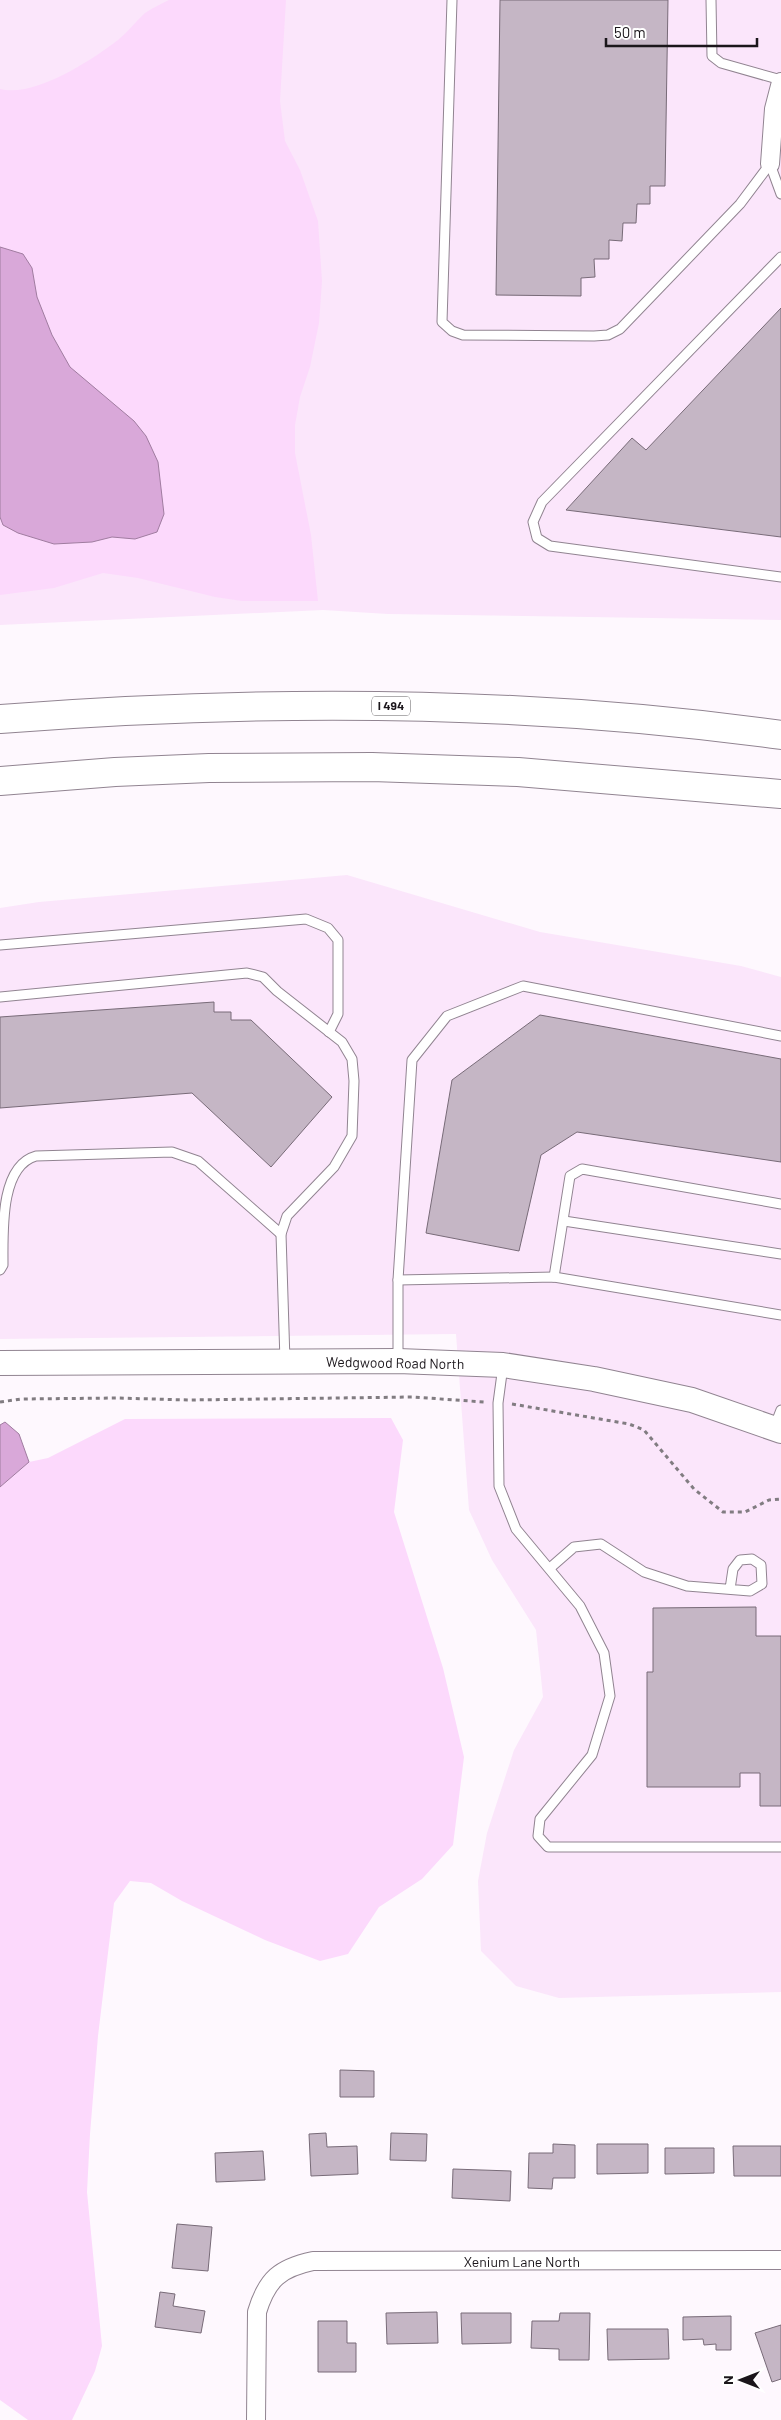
<svg xmlns="http://www.w3.org/2000/svg" width="781" height="2420" font-family="Barlow,sans-serif">
<rect width="100%" height="100%" fill="#fef8fe"/>
<g fill="#fbe6fb">
<polygon points="0,0 781,0 781,620 388,614 323,610 0,625"/>
<polygon points="347,875 540,932 741,966 781,977 781,1992 559,1998 516,1986 481,1951 478,1881 487,1833 514,1750 543,1697 536,1630 492,1560 469,1510 456,1334 0,1339 0,908 39,902"/>
</g>
<g fill="#fcd9fc">
<path d="M169 0H286L280 101 285 141 300 170 318 221 322 281 319 323 310 367 300 397 295 425V453L311 535 318 601H242L215 597 138 578 103 573 54 588 0 595V517L3 525 18 533 54 544 92 542 112 537 135 539 157 532 146 436 134 421 70 367 52 335 37 297 32 268 23 254 0 247V89C34 98 92 60 118 40 128 32 136 21 145 13 152 8 161 4 169 0Z"/>
<polygon points="391,1418 403,1440 394,1512 443,1668 464,1757 453,1845 422,1879 379,1907 348,1954 320,1961 265,1940 182,1901 151,1883 130,1881 114,1903 98,2036 90,2134 87,2192 102,2346 95,2371 72,2420 28,2420 0,2400 0,1487 29,1462 48,1458 125,1419"/>
</g>
<g fill="#d9a8d9" stroke="#a07ca0">
<polygon points="0,247 23,254 32,268 37,297 52,335 70,367 134,421 146,436 158,462 164,514 157,532 135,539 112,537 92,542 54,544 18,533 3,525 0,517"/>
<polygon points="5,1422 19,1434 29,1462 0,1487 0,1425"/>
</g>
<g fill="#c5b6c5" stroke="#786b78">
<polygon points="500,0 668,0 665,186 650,186 650,204 637,204 636,223 623,223 622,241 609,240 609,259 594,259 595,277 581,278 581,296 496,295"/>
<polygon points="781,308 781,537 566,510 632,438 646,450"/>
<polygon points="214,1002 214,1012 231,1012 231,1020 251,1020 332,1097 271,1167 192,1093 0,1108 0,1017"/>
<polygon points="540,1015 781,1059 781,1162 577,1132 541,1155 519,1251 426,1233 452,1080"/>
<polygon points="756,1607 756,1636 781,1636 781,1806 760,1806 760,1773 740,1773 740,1787 647,1787 647,1672 653,1672 653,1608"/>
<polygon points="340,2070 374,2071 374,2097 340,2097"/>
<polygon points="326,2133 327,2147 357,2146 358,2174 311,2176 309,2134"/>
<polygon points="391,2133 427,2134 426,2161 390,2160"/>
<polygon points="553,2144 575,2145 575,2178 553,2178 552,2189 528,2188 529,2153 553,2153"/>
<polygon points="597,2144 648,2144 648,2173 597,2174"/>
<polygon points="733,2146 781,2146 781,2176 734,2176"/>
<polygon points="665,2148 714,2148 714,2173 665,2174"/>
<polygon points="263,2151 265,2180 216,2182 215,2153"/>
<polygon points="453,2169 511,2171 510,2201 452,2198"/>
<polygon points="177,2224 212,2227 208,2271 172,2268"/>
<polygon points="160,2292 175,2294 173,2306 205,2311 201,2333 155,2327"/>
<polygon points="437,2312 438,2343 387,2344 386,2313"/>
<polygon points="461,2313 511,2313 511,2343 462,2344"/>
<polygon points="560,2313 590,2313 589,2360 559,2360 559,2349 531,2348 532,2321 559,2321"/>
<polygon points="731,2316 731,2350 716,2350 716,2344 704,2345 703,2339 683,2340 683,2317"/>
<polygon points="318,2321 347,2321 347,2343 356,2343 356,2372 318,2372"/>
<polygon points="781,2325 781,2379 772,2382 755,2333"/>
<polygon points="607,2329 668,2329 669,2359 608,2360"/>
</g>
<g fill="none" stroke-linecap="round" stroke-linejoin="round">
<defs>
<g id="lane">
<polyline points="452,0 442,322 452,331 463,335 594,336 608,335 620,329 740,204 770,164"/>
<polyline points="711,0 712,56 721,63 781,80"/>
<polyline points="770,164 781,194"/>
<polyline points="781,257 542,502 533,522 537,538 550,546 781,577"/>
<polyline points="0,945 306,919 328,928 338,940 338,1014 329,1032"/>
<polyline points="0,997 247,973 263,977 277,991 342,1042 352,1059 354,1081 352,1136 334,1167 287,1216 281,1234 285,1361"/>
<polyline points="564,1221 781,1254"/>
<path d="M0 1270 3 1265C3 1230 0 1166 36 1156L172 1152 198 1161 281 1234"/>
<polyline points="554,1277 570,1176 582,1169 781,1204"/>
<polyline points="398,1280 554,1277 781,1315"/>
<polyline points="398,1361 398,1280 412,1060 447,1016 523,986 781,1036"/>
<polyline points="503,1366 498,1403 499,1486 516,1529 580,1606 604,1653 610,1696 592,1755 540,1819 538,1836 548,1847 781,1847"/>
<polyline points="774,1428 781,1410"/>
<polyline points="550,1568 574,1547 601,1544 644,1572 687,1586 750,1591 762,1584 761,1565 752,1559 740,1560 733,1569 730,1589"/>
</g>
<g id="street">
<polyline points="770,164 774,109 781,82"/>
<path d="M256 2420 257 2312C267 2279 280 2268 313 2261L781 2260"/>
</g>
<polyline id="secondary" points="0,1363 398,1361 503,1365 594,1379 692,1400 781,1431"/>
<g id="highway">
<path d="M0 719C260 699 522 699 781 735"/>
<polyline points="0,781 115,772 209,768 372,767 518,772 781,794"/>
</g>
</defs>
<use href="#lane" stroke="#918491" stroke-width="11"/>
<use href="#street" stroke="#918491" stroke-width="20"/>
<use href="#secondary" stroke="#918491" stroke-width="26"/>
<use href="#highway" stroke="#918491" stroke-width="30"/>
<g stroke="#817c81" stroke-width="3" stroke-dasharray="4 4" stroke-linecap="butt">
<polyline points="0,1402 21,1399 116,1398 189,1400 413,1397 484,1402"/>
<polyline points="512,1404 629,1424 644,1430 694,1489 723,1512 745,1512 769,1500 781,1499"/>
</g>
<use href="#lane" stroke="#fff" stroke-width="9"/>
<use href="#street" stroke="#fff" stroke-width="18"/>
<use href="#secondary" stroke="#fff" stroke-width="24"/>
<use href="#highway" stroke="#fff" stroke-width="28"/>
</g>
<g text-anchor="middle" stroke-width="4" stroke-linejoin="round" paint-order="stroke">
<rect fill="#fff" stroke="#5f5c5f" stroke-width="1" x="372" y="696.5" width="38" height="19" rx="4"/>
<g font-size="12" font-weight="bold" fill="#1b161b">
<text x="391" y="710">I 494</text>
</g>
<g font-size="14" fill="#1b161b" stroke="#fff">
<text transform="translate(395 1363) rotate(1)" y="5">Wedgwood Road North</text>
<text x="522" y="2267">Xenium Lane North</text>
</g>
</g>
<g transform="translate(741 2380) rotate(270)" stroke="#ffffff" stroke-width="4" paint-order="stroke">
<path d="M0-4L9 19L0 12L-9 19Z" fill="#1b161b"/>
<text y="-8" font-size="14" font-weight="bold" text-anchor="middle" fill="#1b161b">N</text>
</g>
<path d="M606 38v8h151v-8" fill="none" stroke="#1b161b" stroke-width="2.5"/>
<text x="614" y="38" font-size="15" fill="#1b161b" stroke="#ffffff" stroke-width="4" paint-order="stroke">50 m</text>
</svg>
